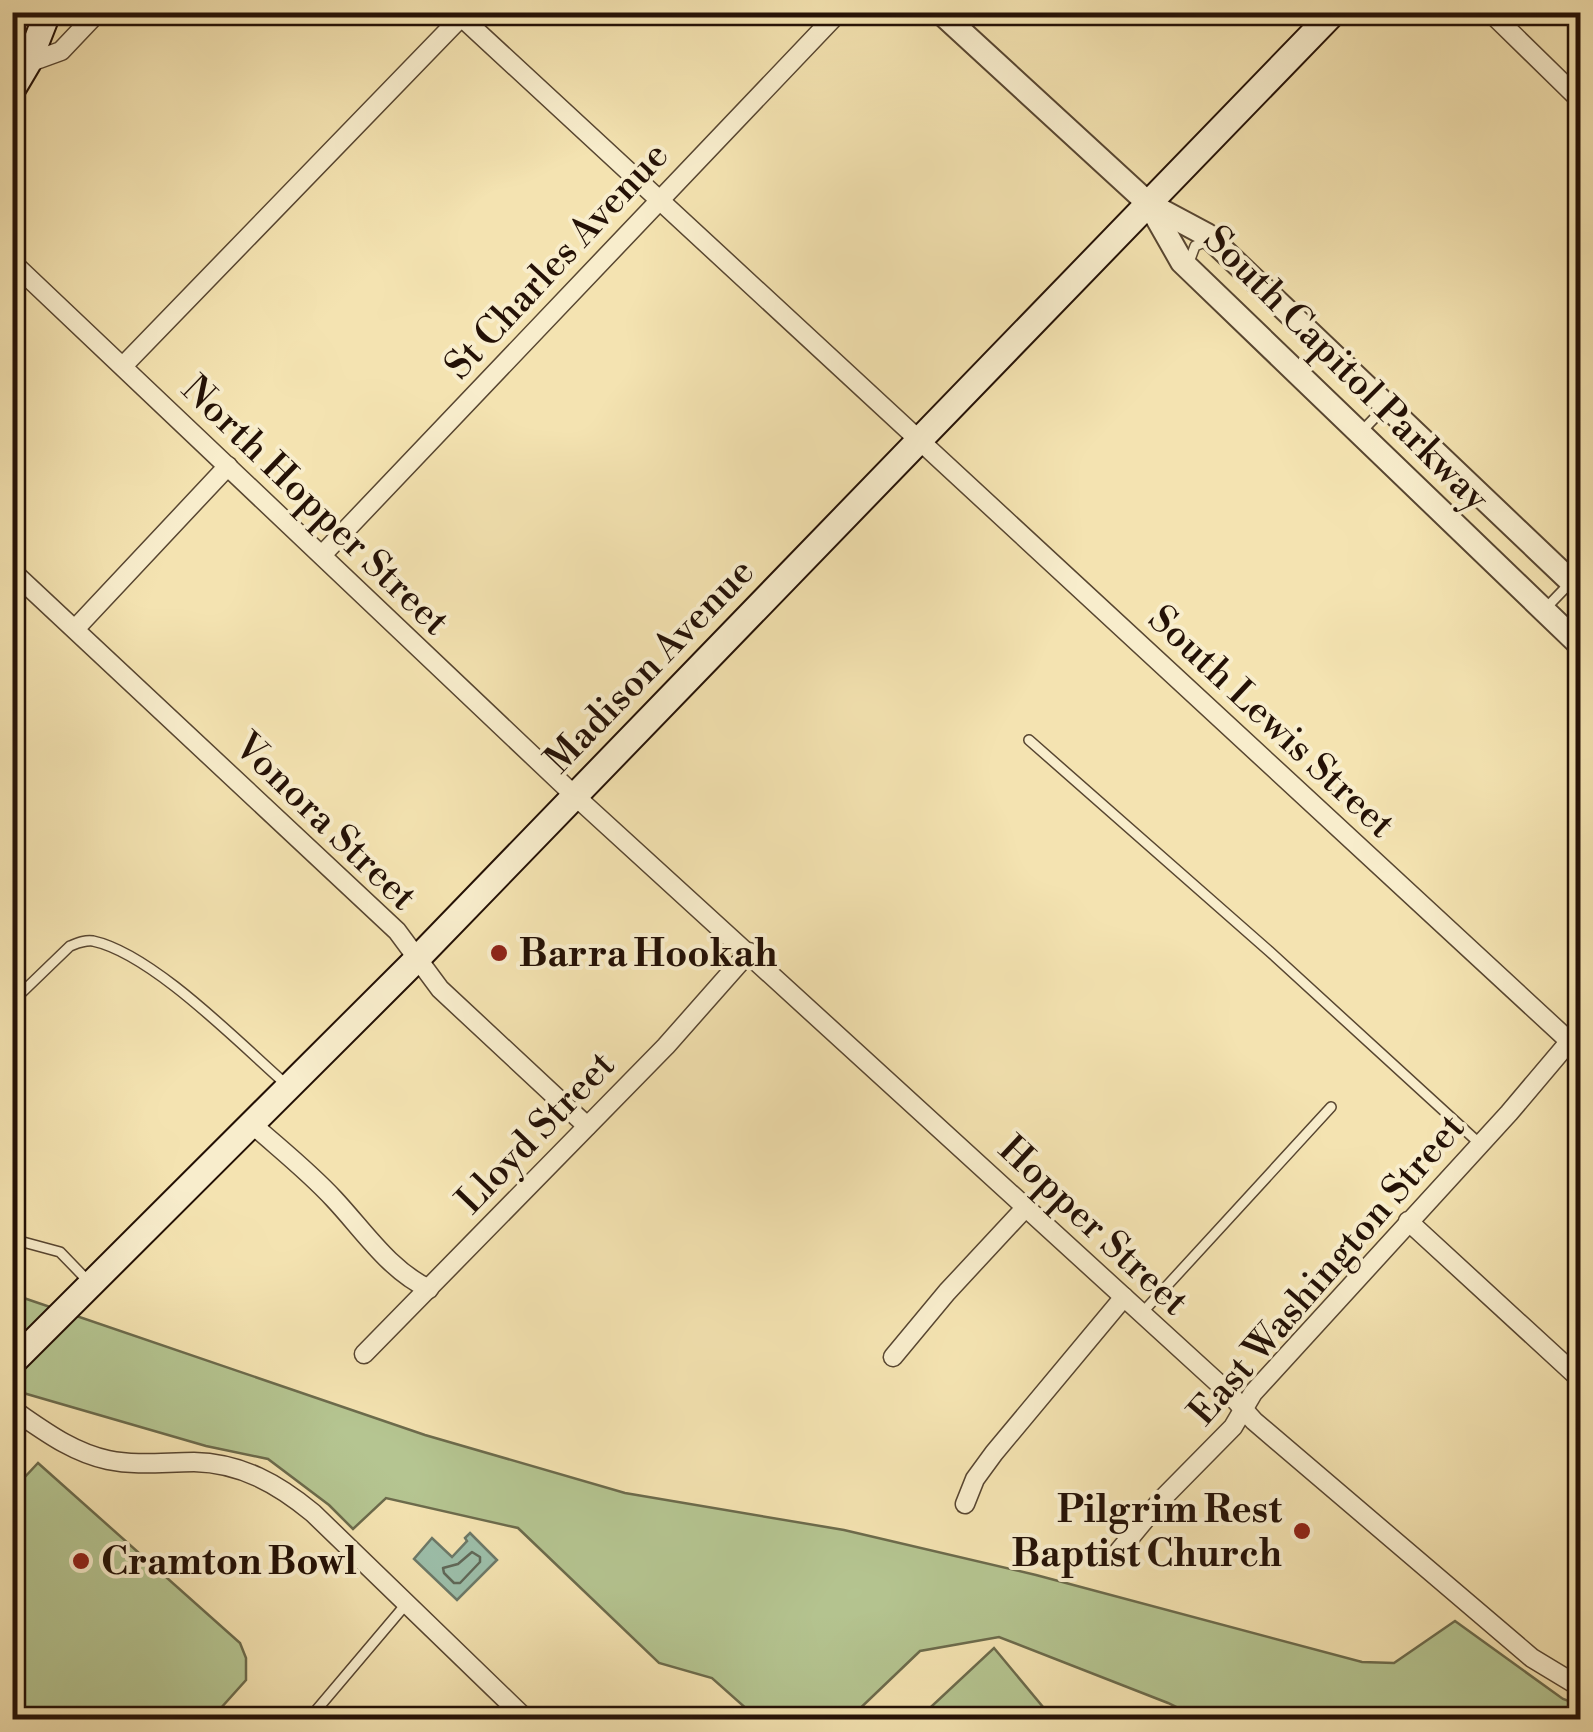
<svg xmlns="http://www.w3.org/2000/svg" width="1593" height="1732" font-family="'Libre Bodoni',serif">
<rect width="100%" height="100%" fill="#f4e3b1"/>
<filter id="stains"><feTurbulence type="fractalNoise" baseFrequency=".002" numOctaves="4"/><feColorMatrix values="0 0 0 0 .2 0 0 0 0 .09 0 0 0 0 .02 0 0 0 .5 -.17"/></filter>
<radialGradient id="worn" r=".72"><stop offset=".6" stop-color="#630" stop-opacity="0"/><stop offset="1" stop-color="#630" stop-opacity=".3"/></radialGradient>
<g fill="#b5c591" stroke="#6c6b4c" stroke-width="2.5">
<polygon points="12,1294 425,1435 625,1493 844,1530 1036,1575 1362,1662 1394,1663 1455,1621 1563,1699 1580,1705 1580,1719 1201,1719 1168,1703 999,1637 920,1651 849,1719 758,1719 712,1678 659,1663 518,1528 386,1498 353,1529 329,1505 268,1459 206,1446 13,1390"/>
<polygon points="38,1463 240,1643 246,1658 246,1680 211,1719 13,1719 13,1471 22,1480"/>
<polygon points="994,1648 1053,1719 918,1719"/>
</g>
<polygon fill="#9cbea9" stroke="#6c7968" stroke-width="2.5" points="470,1533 497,1560 457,1600 414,1559 432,1538 452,1557 467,1541 465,1538"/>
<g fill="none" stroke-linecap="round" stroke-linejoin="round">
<polygon stroke="#606858" stroke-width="2.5" points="472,1552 480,1557 480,1562 460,1583 454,1583 444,1573 443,1568 458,1564"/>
<defs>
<g id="service">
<polyline points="1188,265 1195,246 1207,241"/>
<polyline points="1362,431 1386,406"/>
<polyline points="1546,608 1570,583"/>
<polyline points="1029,740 1269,951 1479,1143"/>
<path d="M12 1002 70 946C78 943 84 940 93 941 153 954 240 1044 288 1086"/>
<polyline points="12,1239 60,1252 90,1283"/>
<polyline points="1142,1313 1331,1107"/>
<polyline points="308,1720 407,1603"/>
</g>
<g id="minor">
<polyline points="456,12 1580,1051"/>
<polyline points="1490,12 1580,100"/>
<polyline points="28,63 61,51 98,12"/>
<polyline points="12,262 574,795 1229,1393 1254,1421 1532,1658 1580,1687"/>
<polyline points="123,366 466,12"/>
<polyline points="322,555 839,12"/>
<polyline points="12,571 397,931 440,989 587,1126"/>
<polyline points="75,629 228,466"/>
<path d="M253 1125C280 1149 309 1172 334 1199 364 1231 389 1270 429 1289"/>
<polyline points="1408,1221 1580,1379"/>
<polyline points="364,1354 666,1046 749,952"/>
<polyline points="893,1357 947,1292 1026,1207"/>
<path d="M12 1409C43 1430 71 1452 108 1460 137 1466 165 1462 194 1462 241 1463 278 1484 313 1513L527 1720"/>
<polyline points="965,1504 975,1479 994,1453 1124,1297"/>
<polyline points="1119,1551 1162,1499 1233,1427 1253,1393 1509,1113 1580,1029"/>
</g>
<g id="tertiary">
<polyline points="940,12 1149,204 1207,235 1580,590"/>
<polyline points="1149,204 1182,262 1580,645"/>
</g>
<g id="secondary">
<polyline points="12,90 28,63 48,12"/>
<polyline points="12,1363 417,959 1334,12"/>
</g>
</defs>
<use href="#service" stroke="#584631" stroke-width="12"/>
<use href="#minor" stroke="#584631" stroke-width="21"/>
<use href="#tertiary" stroke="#584631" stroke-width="26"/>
<use href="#secondary" stroke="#241106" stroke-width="29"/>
<use href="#service" stroke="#f8edcc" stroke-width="9"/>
<use href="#minor" stroke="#f8edcc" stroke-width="18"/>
<use href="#tertiary" stroke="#f8edcc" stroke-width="22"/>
<use href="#secondary" stroke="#f8edcc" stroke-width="25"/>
</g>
<g fill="#8f2418" stroke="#f8edcc" stroke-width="4">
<circle cx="499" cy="953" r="10"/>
<circle cx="1302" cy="1531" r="10"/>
<circle cx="81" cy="1561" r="10"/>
</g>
<g text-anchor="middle" stroke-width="8" stroke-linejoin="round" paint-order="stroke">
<g font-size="38" fill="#241106" stroke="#f8edcc">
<text transform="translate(556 260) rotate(-47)" y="13">St Charles Avenue</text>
<text transform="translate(1347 368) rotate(45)" y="13">South Capitol Parkway</text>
<text transform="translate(316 505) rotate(44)" y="13">North Hopper Street</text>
<text transform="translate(649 665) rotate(-46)" y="13">Madison Avenue</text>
<text transform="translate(1272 721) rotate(43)" y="13">South Lewis Street</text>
<text transform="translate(326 821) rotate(44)" y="13">Vonora Street</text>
<text transform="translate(535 1132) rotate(-46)" y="13">Lloyd Street</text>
<text transform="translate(1094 1225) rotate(43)" y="13">Hopper Street</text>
<text transform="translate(1326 1269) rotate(-49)" y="13">East Washington Street</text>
</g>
<g font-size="38" font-weight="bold" fill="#241106" stroke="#f8edcc" text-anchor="start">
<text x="519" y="966">Barra Hookah</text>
<text x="1282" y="1522" text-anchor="end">Pilgrim Rest<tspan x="1282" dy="44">Baptist Church</tspan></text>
<text x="101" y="1574">Cramton Bowl</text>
</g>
</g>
<rect width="1593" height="1732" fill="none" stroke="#f4e3b1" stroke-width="50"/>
<rect x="15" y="15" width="1563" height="1702" fill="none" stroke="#241106" stroke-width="5"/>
<rect x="25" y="25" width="1543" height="1682" fill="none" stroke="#241106" stroke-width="2.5"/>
<rect width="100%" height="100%" filter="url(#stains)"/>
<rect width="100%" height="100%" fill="url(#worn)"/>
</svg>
